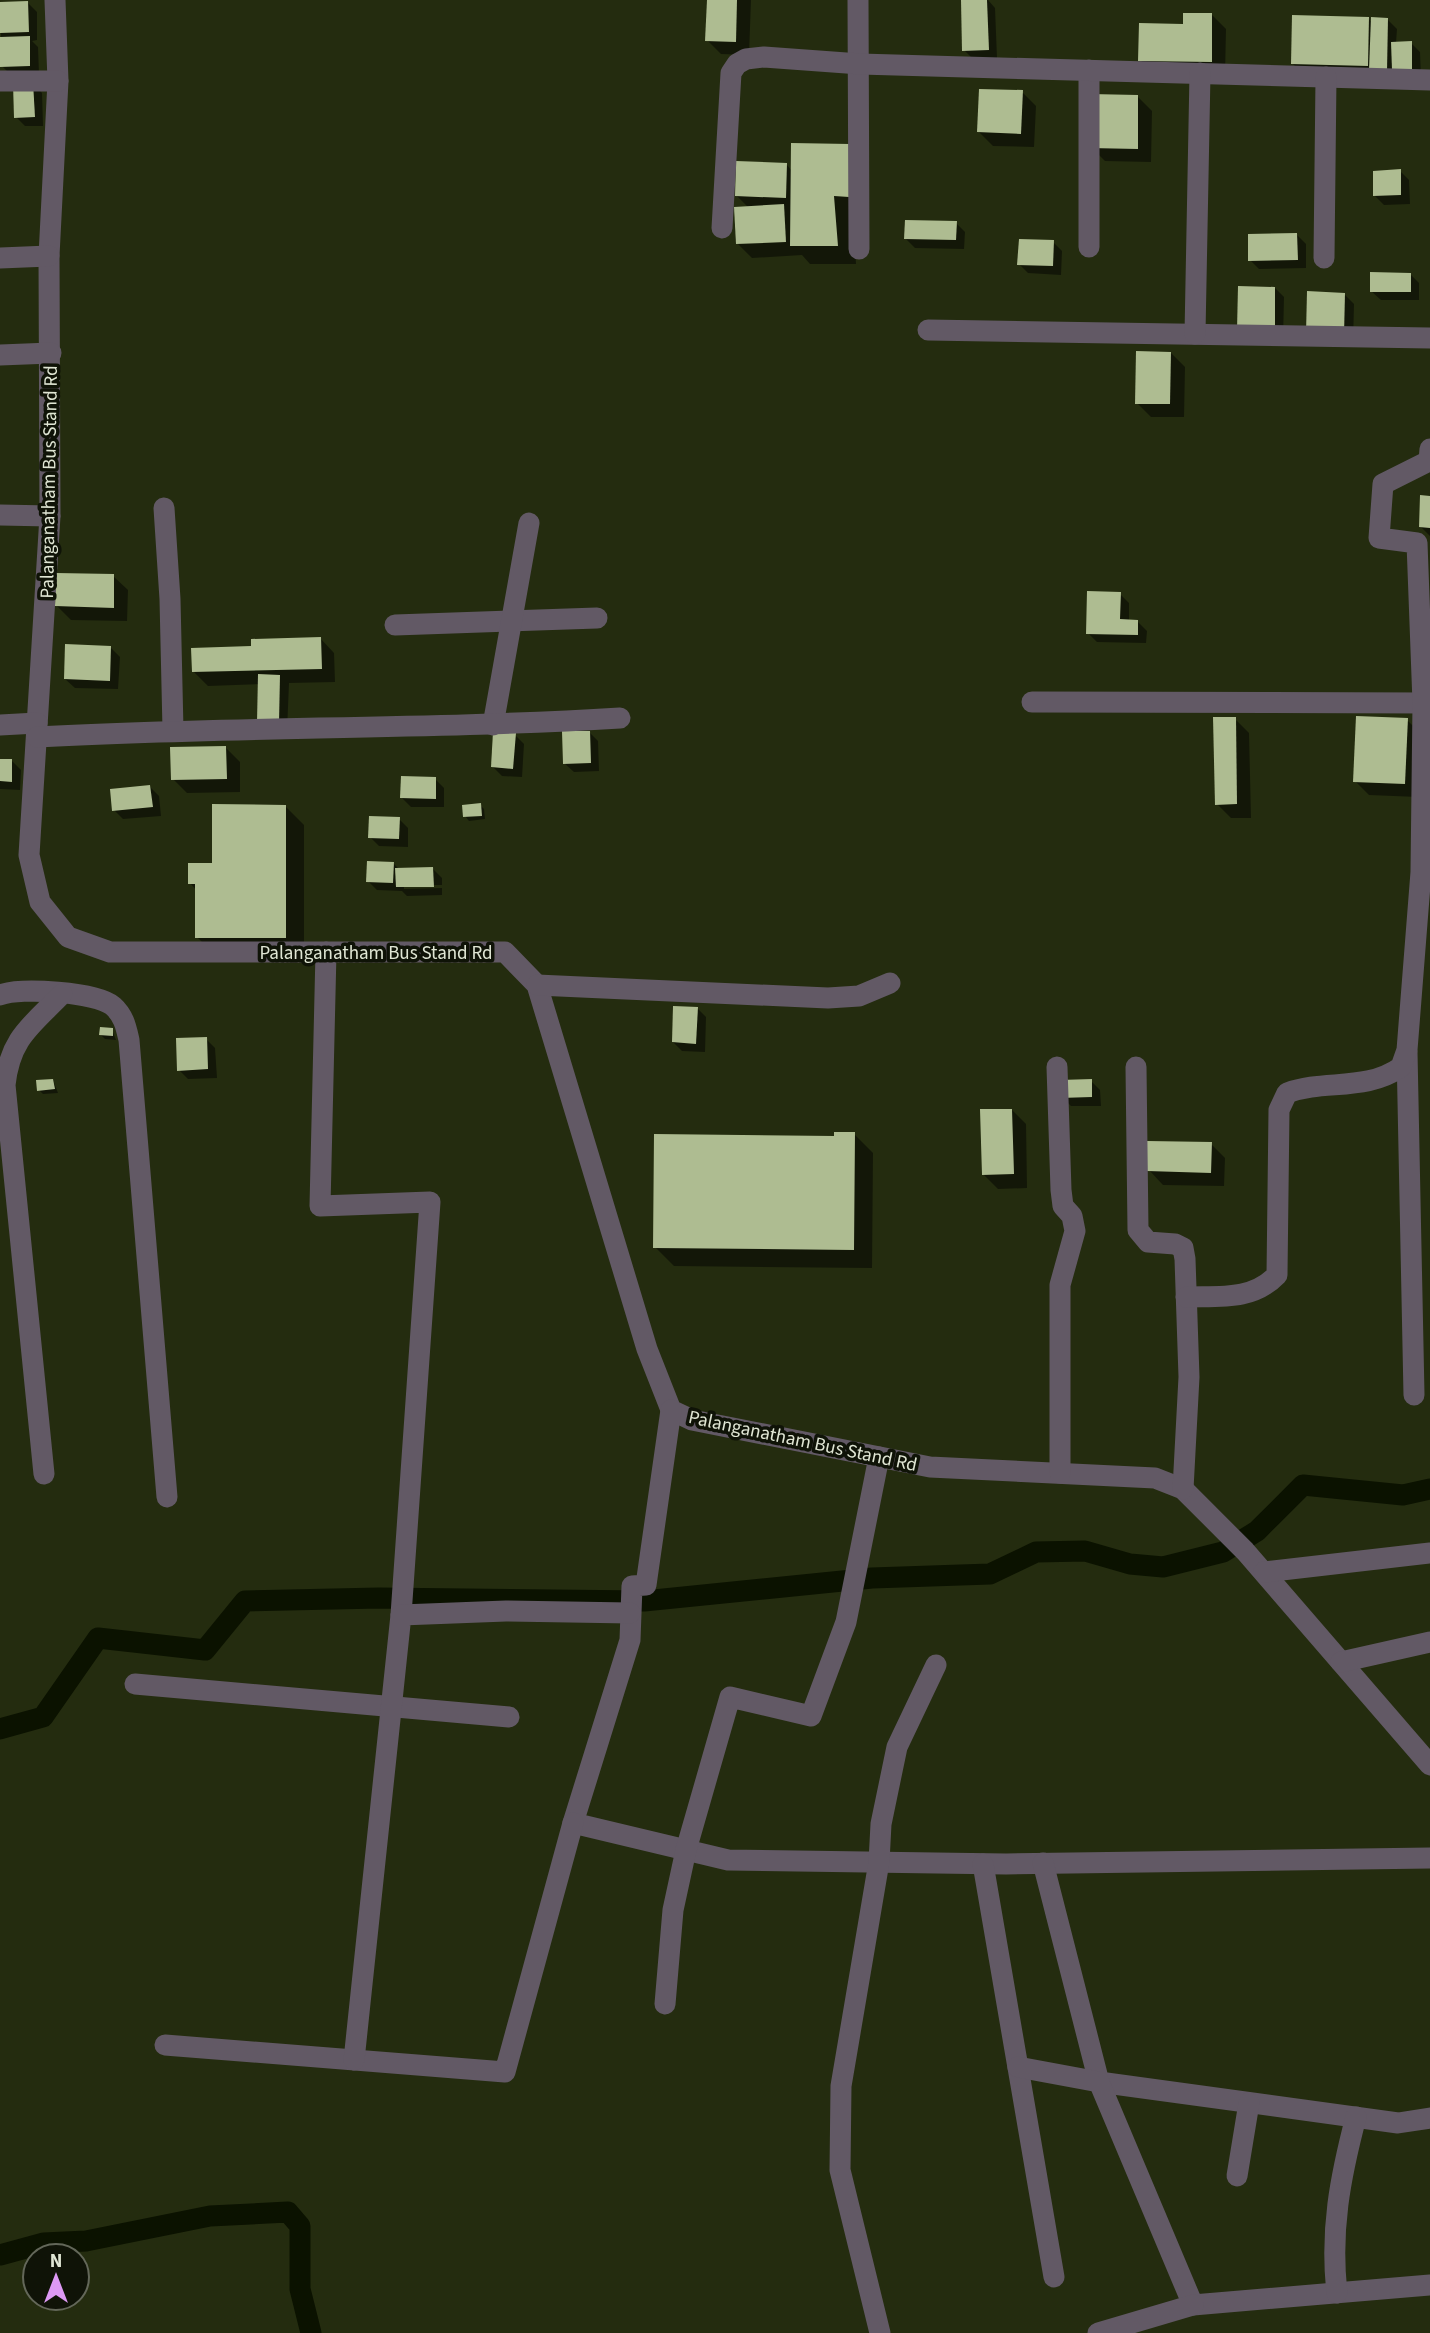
<svg xmlns="http://www.w3.org/2000/svg" width="1430" height="2333" font-family="'Source Sans 3',sans-serif">
<rect width="100%" height="100%" fill="#242c0f"/>
<g fill="#0007">
<polygon points="709,0 751,0 749,55 721,54 707,40"/>
<polygon points="963,0 988,0 995,8 997,58 973,59 964,50"/>
<polygon points="0,3 28,3 37,12 37,40 32,41 38,47 39,74 11,75 2,66"/>
<polygon points="1212,15 1226,29 1225,75 1154,74 1140,60"/>
<polygon points="1368,18 1372,23 1388,20 1397,29 1396,43 1411,43 1420,52 1421,78 1307,78 1293,64"/>
<polygon points="33,84 42,93 43,126 25,126 16,117"/>
<polygon points="1022,92 1036,106 1034,147 993,146 979,132"/>
<polygon points="1138,97 1152,111 1151,162 1105,161 1091,147"/>
<polygon points="849,145 856,264 810,264 802,255 752,258 738,244 749,208 736,195 787,165 792,171"/>
<polygon points="1400,171 1409,180 1410,204 1384,205 1375,196"/>
<polygon points="956,223 965,232 964,249 915,248 906,239"/>
<polygon points="1296,234 1306,244 1306,268 1259,269 1250,260"/>
<polygon points="1053,242 1062,251 1061,275 1028,273 1019,264"/>
<polygon points="1410,274 1419,283 1419,300 1381,300 1371,291"/>
<polygon points="1275,288 1284,297 1283,339 1248,339"/>
<polygon points="1345,295 1354,304 1353,343 1317,342"/>
<polygon points="1171,353 1185,367 1184,417 1151,417 1137,403"/>
<polygon points="1430,497 1430,536 1421,527"/>
<polygon points="113,576 128,590 127,621 71,620 57,606"/>
<polygon points="1120,594 1129,603 1129,621 1138,622 1147,631 1146,643 1097,642 1088,633"/>
<polygon points="320,638 334,653 335,682 289,683 287,731 267,731 260,684 208,686 194,672 253,648"/>
<polygon points="111,648 120,657 118,689 75,688 65,679"/>
<polygon points="1235,719 1249,733 1251,818 1231,818 1217,804"/>
<polygon points="1407,720 1421,734 1418,797 1369,795 1355,781"/>
<polygon points="589,732 598,741 599,771 574,772 564,763"/>
<polygon points="515,735 524,744 522,777 502,776 493,767"/>
<polygon points="226,748 240,762 240,792 187,793 173,779"/>
<polygon points="0,761 12,761 21,770 20,790 0,789"/>
<polygon points="435,779 444,788 444,807 411,807 402,798"/>
<polygon points="150,787 159,796 161,816 123,819 114,810"/>
<polygon points="480,805 484,809 485,819 469,821 465,816"/>
<polygon points="285,806 304,825 304,956 216,956 197,937 197,891 190,883"/>
<polygon points="399,819 408,828 408,847 379,846 370,837"/>
<polygon points="393,863 399,869 433,869 442,878 442,885 404,885 404,889 442,888 442,895 407,896 402,891 377,890 368,881"/>
<polygon points="697,1008 706,1017 705,1052 682,1051 673,1042"/>
<polygon points="112,1030 116,1040 105,1039 101,1035"/>
<polygon points="206,1039 215,1048 217,1078 188,1079 179,1070"/>
<polygon points="53,1080 58,1093 43,1094 39,1090"/>
<polygon points="1091,1081 1100,1090 1101,1106 1071,1106 1062,1097"/>
<polygon points="1012,1110 1026,1124 1027,1188 998,1189 984,1175"/>
<polygon points="854,1134 873,1153 872,1268 674,1266 655,1247 836,1138"/>
<polygon points="1211,1144 1225,1158 1224,1186 1163,1185 1149,1170"/>
</g>
<g fill="none" stroke-linecap="round" stroke-linejoin="round">
<g stroke="#0b1200" stroke-width="21">
<polyline points="0,1729 43,1717 98,1638 205,1650 245,1601 379,1598 644,1601 872,1578 990,1574 1036,1552 1085,1551 1130,1564 1163,1567 1223,1552 1257,1531 1303,1485 1403,1495 1430,1489"/>
<polyline points="0,2255 44,2243 86,2241 210,2216 288,2212 300,2226 300,2289 311,2333"/>
</g>
</g>
<g fill="#aebc91">
<polygon points="707,0 737,0 736,42 705,41"/>
<polygon points="961,0 987,0 989,50 962,51"/>
<polygon points="28,1 29,32 0,33 0,2"/>
<polygon points="1183,13 1212,13 1212,62 1138,61 1139,23 1183,24"/>
<polygon points="1292,15 1369,17 1368,66 1291,64"/>
<polygon points="1371,17 1388,18 1387,71 1369,70"/>
<polygon points="30,36 30,66 0,67 0,37"/>
<polygon points="1412,41 1412,69 1392,70 1391,42"/>
<polygon points="33,82 35,117 14,118 13,83"/>
<polygon points="979,89 1023,90 1021,134 977,132"/>
<polygon points="1090,94 1138,95 1138,149 1089,148"/>
<polygon points="791,143 850,144 849,197 834,196 838,246 790,246"/>
<polygon points="736,161 787,163 786,198 735,196"/>
<polygon points="1401,169 1401,195 1373,196 1373,171"/>
<polygon points="784,204 786,242 736,244 734,207"/>
<polygon points="905,220 957,221 956,240 904,239"/>
<polygon points="1297,233 1298,260 1248,261 1248,234"/>
<polygon points="1019,239 1054,240 1053,266 1017,265"/>
<polygon points="1370,272 1411,273 1411,292 1370,292"/>
<polygon points="1238,286 1275,287 1275,331 1237,330"/>
<polygon points="1307,291 1345,293 1344,335 1306,334"/>
<polygon points="1136,351 1171,352 1170,404 1135,404"/>
<polygon points="1420,495 1430,496 1430,528 1419,527"/>
<polygon points="56,573 114,574 114,608 55,606"/>
<polygon points="1087,591 1121,592 1120,619 1138,620 1138,635 1086,634"/>
<polygon points="321,637 322,669 192,672 191,648 251,646 251,639"/>
<polygon points="65,644 111,646 110,681 64,679"/>
<polygon points="258,674 280,675 279,723 257,722"/>
<polygon points="1356,716 1408,718 1405,784 1353,782"/>
<polygon points="1213,717 1236,717 1237,804 1215,805"/>
<polygon points="562,731 590,731 591,763 563,764"/>
<polygon points="493,732 516,733 513,769 491,767"/>
<polygon points="226,746 227,779 171,780 170,747"/>
<polygon points="0,759 12,759 12,782 0,781"/>
<polygon points="401,776 436,777 436,799 400,798"/>
<polygon points="150,785 153,807 112,811 110,789"/>
<polygon points="481,803 482,816 463,817 462,805"/>
<polygon points="212,804 286,805 286,938 195,938 195,884 188,884 188,863 212,863"/>
<polygon points="369,816 400,817 399,839 368,838"/>
<polygon points="367,861 394,862 393,883 366,882"/>
<polygon points="433,867 434,887 396,887 395,868"/>
<polygon points="673,1006 698,1007 696,1044 672,1042"/>
<polygon points="100,1027 113,1028 113,1036 99,1035"/>
<polygon points="207,1037 208,1069 177,1071 176,1038"/>
<polygon points="53,1079 55,1089 37,1091 36,1080"/>
<polygon points="1092,1079 1092,1097 1060,1098 1060,1080"/>
<polygon points="980,1109 1012,1109 1014,1174 982,1175"/>
<polygon points="834,1132 855,1132 854,1250 653,1248 654,1134 834,1136"/>
<polygon points="1147,1141 1212,1142 1211,1173 1147,1171"/>
</g>
<g fill="none" stroke-linecap="round" stroke-linejoin="round">
<g stroke="#625965" stroke-width="21">
<polyline points="55,0 58,81 49,256 50,516 29,855 40,902 68,937 110,952 505,952 537,985 647,1349 671,1410 692,1420 930,1467 1155,1478 1183,1489 1245,1551 1430,1765"/>
<polyline points="858,0 859,249"/>
<polyline points="1089,70 1089,247"/>
<polyline points="0,81 58,81"/>
<polyline points="722,228 731,73 737,64 746,59 764,57 860,64 1430,80"/>
<polyline points="0,258 49,256"/>
<polyline points="1324,258 1326,77"/>
<polyline points="928,330 1430,338"/>
<polyline points="1195,334 1200,73"/>
<polyline points="0,355 51,353"/>
<polyline points="164,508 170,599 173,730"/>
<polyline points="0,515 50,516"/>
<polyline points="395,625 597,618"/>
<polyline points="1032,702 1430,703"/>
<polyline points="0,725 37,723"/>
<polyline points="493,725 529,523"/>
<path d="M37 737C231 726 426 730 620 718"/>
<polyline points="326,952 320,1206 430,1202 401,1615"/>
<polyline points="537,985 828,998 859,996 890,983"/>
<path d="M0 995C21 987 96 992 113 1006 124 1016 126 1027 129 1040L167 1497"/>
<polyline points="1407,1052 1414,1395"/>
<polyline points="1057,1067 1061,1190 1063,1206 1072,1216 1075,1231 1060,1285 1060,1473"/>
<polyline points="1136,1067 1138,1230 1148,1242 1175,1244 1183,1248 1185,1259 1189,1377 1183,1489"/>
<path d="M1186 1297C1219 1296 1252 1301 1277 1275L1279 1110 1287 1093C1325 1079 1365 1092 1401 1067L1407 1050 1421 872 1423 703 1417 543 1379 538 1383 484 1429 461 1430 449"/>
<polyline points="671,1410 646,1585 632,1586 630,1640 573,1823 728,1860 1006,1864 1430,1858"/>
<path d="M44 1474 5 1085C10 1038 31 1026 62 994"/>
<polyline points="1264,1572 1430,1553"/>
<polyline points="1341,1662 1430,1642"/>
<polyline points="135,1684 509,1717"/>
<polyline points="1043,1863 1099,2082 1398,2123 1430,2118"/>
<polyline points="983,1864 1054,2277"/>
<polyline points="665,2004 673,1910 686,1850 730,1697 811,1716 846,1622 879,1457"/>
<polyline points="165,2045 505,2072 573,1823"/>
<polyline points="354,2060 401,1615 506,1611 630,1613"/>
<polyline points="1018,2067 1099,2082 1193,2305 1430,2285"/>
<polyline points="1237,2176 1249,2103"/>
<path d="M1337 2293C1330 2231 1340 2178 1356 2117"/>
<polyline points="880,2333 840,2170 841,2086 879,1862 881,1824 897,1747 936,1665"/>
<polyline points="1098,2333 1193,2305"/>
</g>
</g>
<g text-anchor="middle" stroke-width="7" stroke-linejoin="round" paint-order="stroke">
<g font-size="19" fill="#e0e6d4" stroke="#0f1307">
<text transform="translate(48 482) rotate(-89)" y="7">Palanganatham Bus Stand Rd</text>
<text x="376" y="959">Palanganatham Bus Stand Rd</text>
<text transform="translate(803 1440) rotate(12)" y="7">Palanganatham Bus Stand Rd</text>
</g>
</g>
<g transform="translate(56 2277)"><circle r="33" fill="#0f1307" stroke="#636759" stroke-width="2"/>
<path d="M0-5L12 26L0 18L-12 26Z" fill="#dd99f4"/>
<text y="-10" font-size="19" font-weight="bold" text-anchor="middle" fill="#e0e6d4">N</text>
</g>
</svg>
